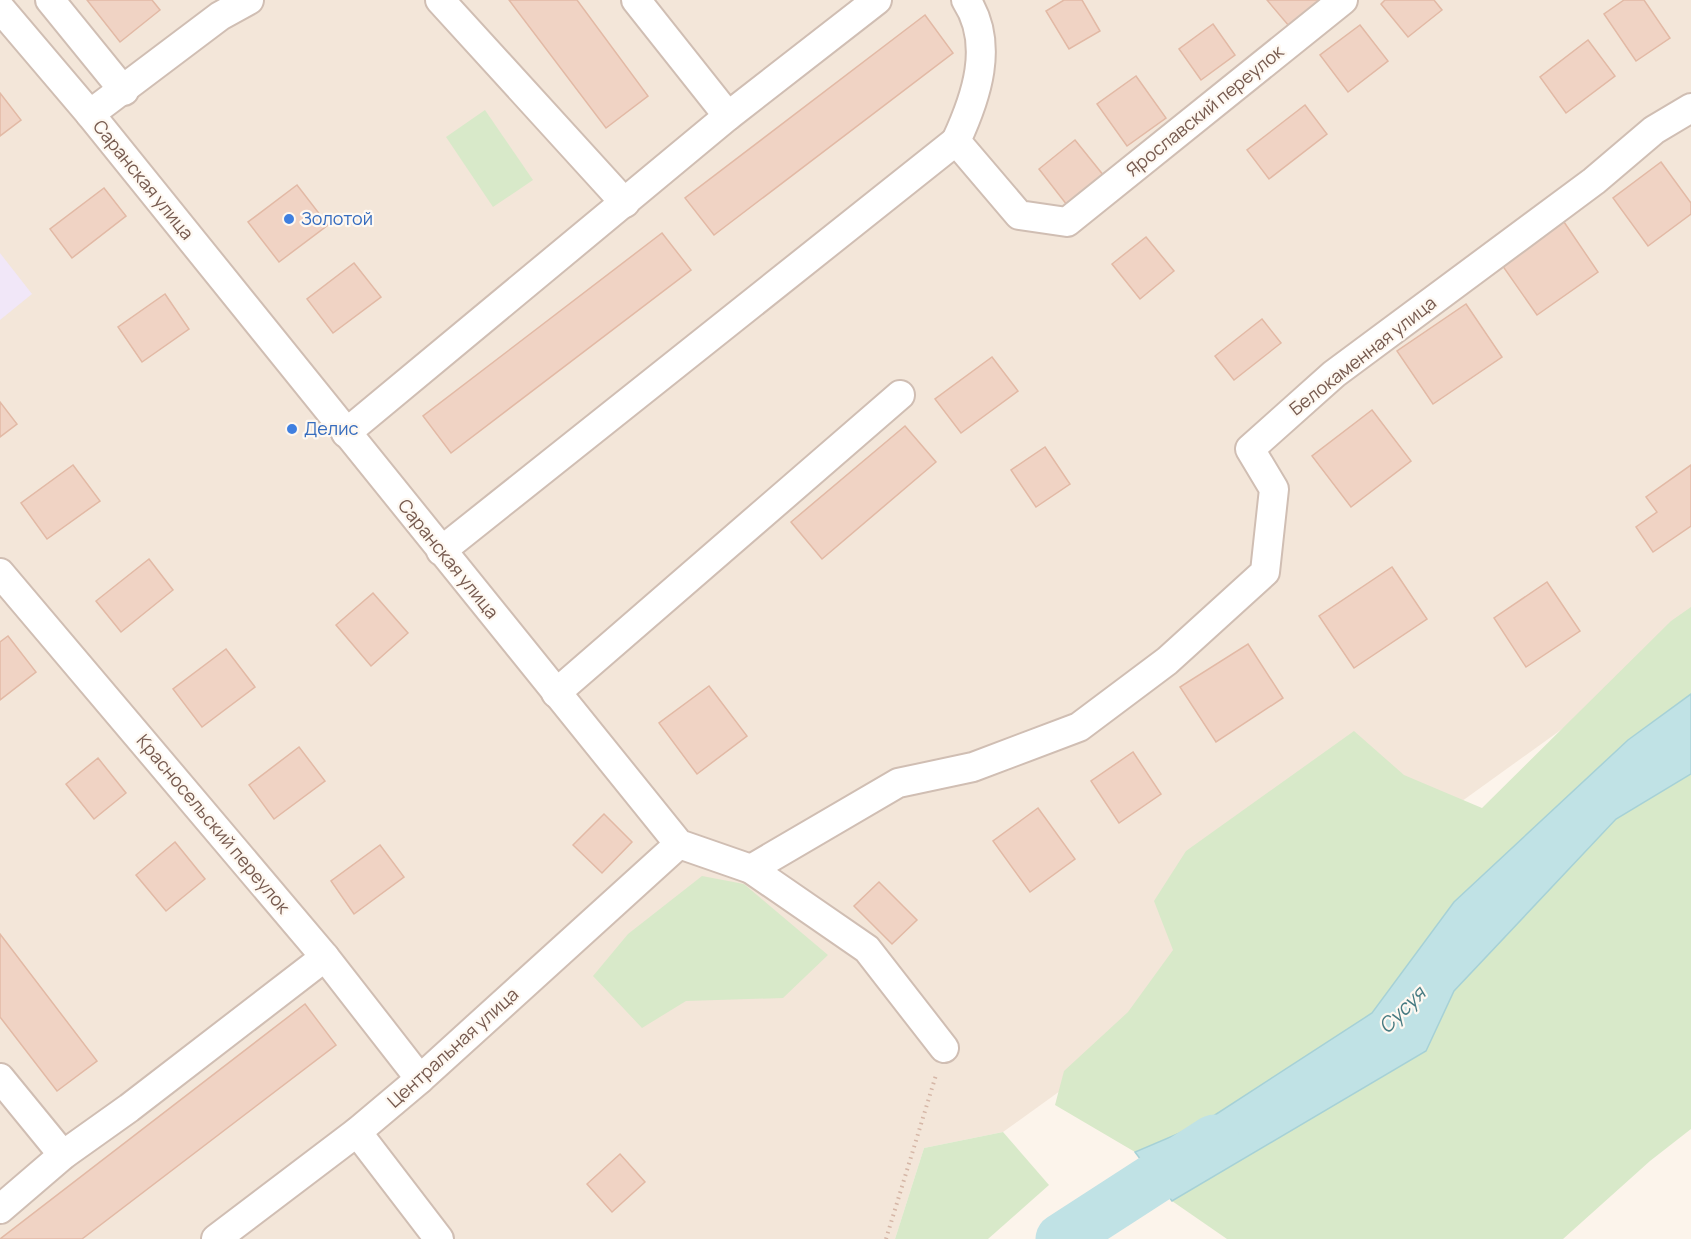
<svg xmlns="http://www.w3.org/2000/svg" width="1691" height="1239" font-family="Manrope,sans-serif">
<rect width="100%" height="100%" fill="#fcf4eb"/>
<polygon fill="#f3e6d9" points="0,0 1691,0 1691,636 1003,1132 924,1148 895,1239 0,1239"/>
<polygon fill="#f1e7f8" points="0,253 32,294 0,320"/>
<g fill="#d8e9c9">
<polygon points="485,110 533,180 493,207 446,137"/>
<polygon points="1691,607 1691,694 1628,740 1454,902 1372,1013 1201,1124 1135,1152 1055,1105 1064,1071 1128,1012 1173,950 1154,901 1186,851 1354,731 1404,775 1482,808 1671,621"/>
<polygon points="1691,774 1691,1129 1650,1161 1563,1239 1227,1239 1172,1201 1426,1051 1454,991 1616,819"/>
<polygon points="702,876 744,884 828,955 783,998 686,1001 642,1028 593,976 628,934"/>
<polygon points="1003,1132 1049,1185 988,1239 895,1239 924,1148"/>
</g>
<polygon fill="#c0e2e5" stroke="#a6d1d6" stroke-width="1.5" points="1691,694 1691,774 1616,819 1454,991 1426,1051 1172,1201 1135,1152 1201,1124 1372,1013 1454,902 1628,740"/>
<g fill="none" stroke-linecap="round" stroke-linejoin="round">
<polyline stroke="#c0e2e5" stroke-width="51" points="1061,1239 1214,1140"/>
</g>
<g fill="#f0d3c4" stroke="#e2b9a5" stroke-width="1.5">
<polygon points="87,0 152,0 160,10 120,42"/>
<polygon points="509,0 577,0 648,96 606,128"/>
<polygon points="1064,0 1082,0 1100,31 1069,49 1046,11"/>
<polygon points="1267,0 1320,0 1289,26"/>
<polygon points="1385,0 1434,0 1442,10 1408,37 1381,4"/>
<polygon points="1624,0 1644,0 1670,38 1636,61 1604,14"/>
<polygon points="925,15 953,53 714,235 685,198"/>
<polygon points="1213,24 1235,55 1201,80 1179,49"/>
<polygon points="1360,25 1388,61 1348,92 1320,55"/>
<polygon points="1588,40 1615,76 1566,113 1540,77"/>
<polygon points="1136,76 1166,118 1127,146 1097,104"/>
<polygon points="0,93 21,120 0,136"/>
<polygon points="1305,105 1327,134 1269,179 1247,150"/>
<polygon points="1075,140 1104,176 1067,205 1039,169"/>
<polygon points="1661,162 1691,203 1691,214 1648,246 1613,198"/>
<polygon points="297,185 328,225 279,262 248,222"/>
<polygon points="104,188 126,216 72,258 50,229"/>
<polygon points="1564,222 1598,272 1537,315 1502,265"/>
<polygon points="662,233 691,270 451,453 423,416"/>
<polygon points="1146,237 1174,271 1140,299 1112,264"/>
<polygon points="354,263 381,297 333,333 307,299"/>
<polygon points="165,294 189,329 142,362 118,327"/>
<polygon points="1466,304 1502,357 1433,404 1397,351"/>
<polygon points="1262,319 1281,343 1234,380 1215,356"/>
<polygon points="992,357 1018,391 961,433 935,399"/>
<polygon points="0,402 17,424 0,437"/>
<polygon points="1372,410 1411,461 1351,507 1312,456"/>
<polygon points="905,426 936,462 822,559 791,522"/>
<polygon points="1045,447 1070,484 1036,507 1011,470"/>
<polygon points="73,465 100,501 47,539 21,503"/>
<polygon points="1691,465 1691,526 1653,552 1636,527 1657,512 1646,497"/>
<polygon points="149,559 173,590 121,632 96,601"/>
<polygon points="1392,567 1427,619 1354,668 1319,616"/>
<polygon points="1547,582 1580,631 1526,667 1494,618"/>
<polygon points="373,593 408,633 371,666 336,625"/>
<polygon points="8,636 36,672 0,700 0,642"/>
<polygon points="1248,644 1283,698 1216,742 1180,687"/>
<polygon points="226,649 255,687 202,727 173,689"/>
<polygon points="709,686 747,736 697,774 659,723"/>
<polygon points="299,747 325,781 274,819 249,785"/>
<polygon points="1133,752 1161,794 1119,823 1091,781"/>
<polygon points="98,758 126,793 94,819 66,784"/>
<polygon points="1038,808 1075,859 1030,892 993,841"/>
<polygon points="604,814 632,842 602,873 573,845"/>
<polygon points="175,842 205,879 166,911 136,875"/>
<polygon points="380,845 404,877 354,914 331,881"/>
<polygon points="879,882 917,920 892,944 854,906"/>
<polygon points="0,934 97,1061 57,1091 0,1017"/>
<polygon points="305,1004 336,1045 82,1239 0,1239"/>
<polygon points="620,1154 645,1182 612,1212 587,1184"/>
</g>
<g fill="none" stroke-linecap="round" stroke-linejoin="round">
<defs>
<g id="minor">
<polyline points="50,0 124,91"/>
<polyline points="440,0 625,203"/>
<polyline points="636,0 728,116"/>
<path d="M966 0C995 44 976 98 956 141L1019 215 1067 222 1343 0"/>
<polyline points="0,8 90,114 679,844 751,869 867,949 944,1048"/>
<polyline points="90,114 220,16 249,0"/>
<polyline points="346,433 728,116 877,0"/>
<polyline points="441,551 956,141"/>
<polyline points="0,573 325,957 420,1079"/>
<polyline points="556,693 900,395"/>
<polyline points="751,869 898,783 973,767 1079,727 1167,661 1265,572 1274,489 1250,449 1334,374 1594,181 1654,130 1691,108"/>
<polyline points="0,1078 63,1155"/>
<polyline points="357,1132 439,1239"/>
<polyline points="0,1209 63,1155 129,1108 325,957"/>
<polyline points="216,1239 357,1132 420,1079 679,844"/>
</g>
</defs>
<use href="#minor" stroke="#d0beb3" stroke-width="32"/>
<polyline stroke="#d5b6a6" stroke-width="4" stroke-dasharray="1.5 4.5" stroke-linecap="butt" points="886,1239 936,1075"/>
<use href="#minor" stroke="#fff" stroke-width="28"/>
</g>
<g fill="#3f7fe0" stroke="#fef8f1" stroke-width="2">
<circle cx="289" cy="219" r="6"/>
<circle cx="292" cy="429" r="6"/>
</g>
<g text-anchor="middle" stroke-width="4.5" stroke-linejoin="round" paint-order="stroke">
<g font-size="18" fill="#765a4f" stroke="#fef8f1">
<text transform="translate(1205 111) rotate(-39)" y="6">Ярославский переулок</text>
<text transform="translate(143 180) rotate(51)" y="6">Саранская улица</text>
<text transform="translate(1363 356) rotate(-38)" y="6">Белокаменная улица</text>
<text transform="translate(448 559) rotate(51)" y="6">Саранская улица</text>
<text transform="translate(213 824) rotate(50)" y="6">Красносельский переулок</text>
<text transform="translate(453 1048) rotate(-42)" y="6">Центральная улица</text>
</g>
<g font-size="18" fill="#366cbe" stroke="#fef8f1" text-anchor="start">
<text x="301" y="225">Золотой</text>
<text x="304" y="435">Делис</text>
</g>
<g font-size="20" font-style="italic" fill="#467a81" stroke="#fef8f1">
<text transform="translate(1402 1010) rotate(-45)" y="7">Сусуя</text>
</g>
</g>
</svg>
